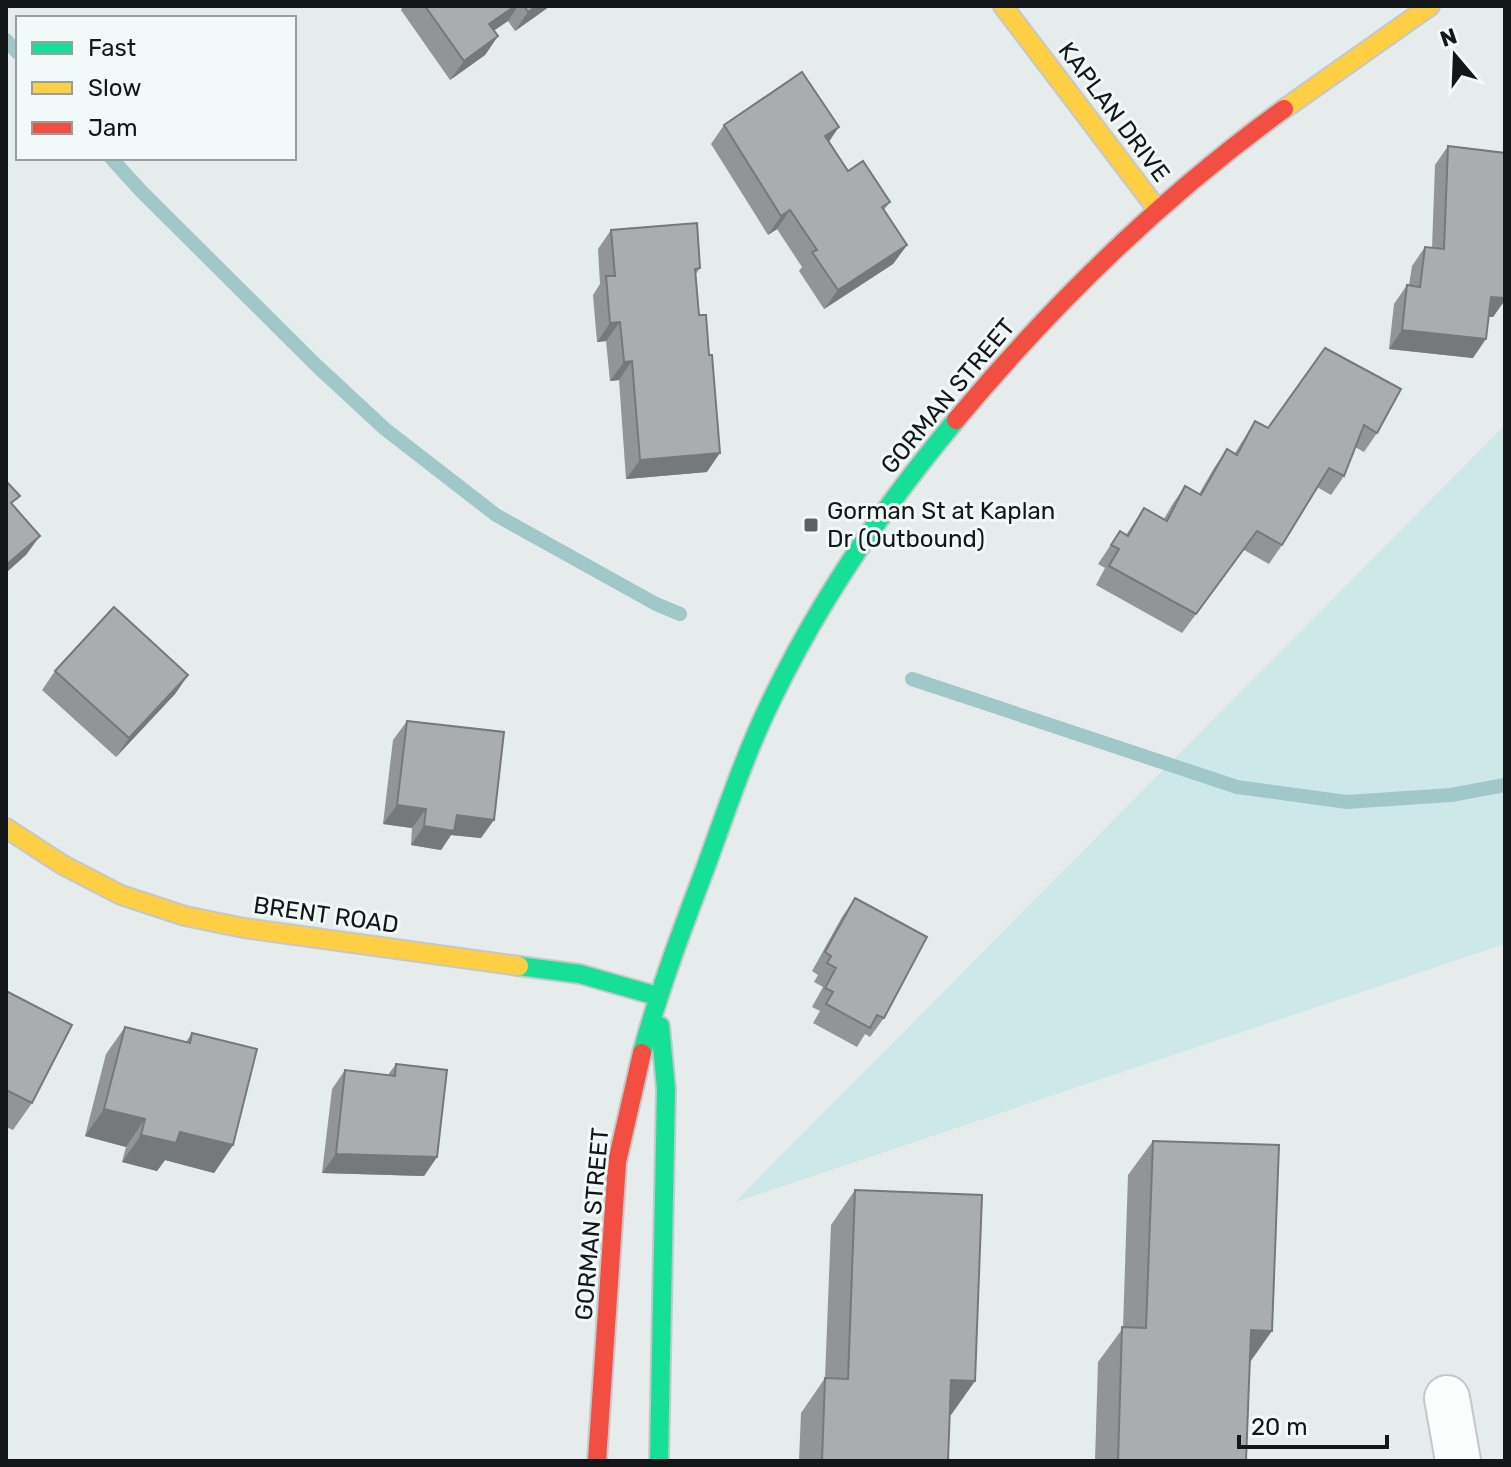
<svg xmlns="http://www.w3.org/2000/svg" width="1511" height="1467" font-family="Rubik,sans-serif">
<rect width="100%" height="100%" fill="#e6ebeb"/>
<polygon fill="#cde8e9" points="1505,425 1505,944 735,1202"/>
<g fill="none" stroke-linecap="round" stroke-linejoin="round">
<g stroke="#a1c8c9" stroke-width="14">
<polyline points="6,40 18,53"/>
<polyline points="111,158 142,192 317,366 385,429 496,515 656,604 680,614"/>
<polyline points="912,679 1237,787 1347,802 1451,795 1505,785"/>
</g>
<defs>
<polyline id="street" points="1447,1398 1458,1461"/>
<g id="fast">
<polyline points="519,966 580,974 657,996"/>
<path d="M642 1053C659 990 682 930 705 869 726 812 745 754 772 699 821 598 884 506 956 420"/>
<polyline points="659,1461 666,1089 660,1026"/>
</g>
<g id="slow">
<polyline points="1003,6 1157,209"/>
<polyline points="1284,109 1430,6"/>
<polyline points="6,828 63,865 121,895 185,916 244,928 519,966"/>
</g>
<g id="jam">
<path d="M956 420C1053 304 1161 198 1284 109"/>
<polyline points="597,1461 617,1162 642,1053"/>
</g>
</defs>
<use href="#street" stroke="#c4c8c8" stroke-width="48"/>
<use href="#fast" stroke="#c4c8c8" stroke-width="22"/>
<use href="#slow" stroke="#c4c8c8" stroke-width="22"/>
<use href="#jam" stroke="#c4c8c8" stroke-width="22"/>
<use href="#street" stroke="#fbfcfc" stroke-width="44"/>
<use href="#fast" stroke="#16e098" stroke-width="18"/>
<use href="#slow" stroke="#ffcf43" stroke-width="18"/>
<use href="#jam" stroke="#f24e42" stroke-width="18"/>
</g>
<g fill="#919595">
<polygon points="403,6 549,6 546,9 515,31 508,21 494,30 498,36 485,55 450,80 401,10"/>
<polygon points="724,125 829,141 848,171 890,202 884,210 907,245 893,264 824,309 799,271 802,267 777,229 768,235 711,144"/>
<polygon points="1448,146 1505,153 1505,300 1493,317 1489,317 1473,358 1389,349 1394,304 1407,285 1409,285 1412,266 1425,247 1432,248 1435,165"/>
<polygon points="611,230 700,268 696,274 707,472 626,479 619,380 610,381 606,341 597,342 593,295 600,284 598,249"/>
<polygon points="1325,348 1377,433 1364,452 1355,447 1344,476 1331,495 1317,487 1282,545 1269,564 1244,550 1182,633 1096,585 1105,568 1098,564 1120,531 1126,535 1144,508 1164,519 1172,505 1185,486 1199,494 1214,468 1227,449 1235,453 1255,421 1268,428"/>
<polygon points="55,671 188,675 175,694 116,757 42,690"/>
<polygon points="407,721 481,838 451,835 441,850 411,845 412,828 383,824 393,740"/>
<polygon points="855,898 884,1018 870,1037 865,1034 857,1047 813,1023 820,1011 812,1007 823,987 814,982 818,975 812,971 842,917"/>
<polygon points="6,991 32,1103 13,1130 6,1127"/>
<polygon points="125,1027 186,1042 192,1033 233,1145 214,1173 165,1160 157,1171 122,1162 126,1147 85,1136 106,1054"/>
<polygon points="396,1064 437,1157 424,1176 322,1173 332,1089 345,1070 388,1075"/>
<polygon points="1153,1141 1249,1363 1246,1461 1095,1461 1098,1362 1123,1328 1128,1175"/>
<polygon points="855,1190 975,1381 950,1415 948,1461 799,1461 801,1413 825,1378 831,1225"/>
</g>
<g fill="#767979">
<polygon points="515,6 518,6 508,21 476,43 489,24"/>
<polygon points="536,6 549,6 546,9 515,31 528,12"/>
<polygon points="498,36 485,55 450,80 464,61"/>
<polygon points="839,127 826,146 825,136"/>
<polygon points="790,210 777,229 768,235 781,216"/>
<polygon points="907,245 893,264 824,309 838,290"/>
<polygon points="1491,297 1505,298 1505,300 1493,317 1478,316"/>
<polygon points="620,322 606,341 597,342 610,323"/>
<polygon points="1402,330 1486,339 1473,358 1389,349"/>
<polygon points="632,361 619,380 610,381 624,362"/>
<polygon points="720,453 707,472 626,479 640,460"/>
<polygon points="40,536 26,555 6,573 6,565"/>
<polygon points="188,675 175,694 116,757 129,738"/>
<polygon points="397,805 426,809 412,828 383,824"/>
<polygon points="457,815 494,820 481,838 451,835 441,850 411,845 424,826"/>
<polygon points="104,1109 145,1119 126,1147 85,1136"/>
<polygon points="180,1132 233,1145 214,1173 165,1160 157,1171 122,1162 141,1135"/>
<polygon points="336,1154 437,1157 424,1176 322,1173"/>
<polygon points="1251,1330 1272,1331 1248,1365"/>
<polygon points="951,1380 975,1381 951,1415 927,1415"/>
</g>
<g fill="#a9adad" stroke="#767979" stroke-width="2">
<polygon points="425,6 515,6 489,24 498,36 464,61"/>
<polygon points="524,6 536,6 528,12"/>
<polygon points="802,72 839,127 825,136 848,171 863,161 890,202 882,207 907,245 838,290 812,252 817,250 790,210 781,216 724,125"/>
<polygon points="1448,146 1505,153 1505,298 1491,297 1486,339 1402,330 1407,285 1420,287 1425,247 1444,249"/>
<polygon points="697,223 700,268 695,269 699,315 706,315 709,355 712,355 720,453 640,460 632,361 624,362 620,322 610,323 606,276 615,276 611,230"/>
<polygon points="1325,348 1401,389 1377,433 1364,425 1344,476 1329,468 1282,545 1257,531 1196,614 1109,566 1119,549 1111,545 1120,531 1128,536 1144,508 1167,521 1185,486 1201,495 1227,449 1237,455 1255,421 1268,428"/>
<polygon points="6,481 20,496 11,503 40,536 6,565"/>
<polygon points="114,607 188,675 129,738 55,671"/>
<polygon points="407,721 504,732 494,820 457,815 454,831 424,826 426,809 397,805"/>
<polygon points="855,898 927,937 884,1018 877,1015 870,1028 826,1004 833,992 825,988 836,968 827,963 831,956 825,952"/>
<polygon points="6,991 72,1025 32,1103 6,1090"/>
<polygon points="125,1027 190,1043 192,1033 257,1049 233,1145 180,1132 176,1143 141,1135 145,1119 104,1109"/>
<polygon points="396,1064 447,1070 437,1157 336,1154 345,1070 395,1076"/>
<polygon points="1153,1141 1279,1145 1272,1331 1251,1330 1246,1461 1118,1461 1122,1327 1146,1328"/>
<polygon points="855,1190 982,1195 975,1381 951,1380 948,1461 822,1461 825,1378 848,1379"/>
</g>
<rect fill="#5e6161" stroke="#f2f9f9" stroke-width="3" x="803" y="517" width="16" height="16" rx="4"/>
<g text-anchor="middle" stroke-width="6" stroke-linejoin="round" paint-order="stroke">
<g font-size="24" fill="#141717" stroke="#f2f9f9">
<text transform="translate(1114 112) rotate(53)" y="8">KAPLAN DRIVE</text>
<text transform="translate(948 396) rotate(-50)" y="8">GORMAN STREET</text>
<text transform="translate(326 915) rotate(8)" y="8">BRENT ROAD</text>
<text transform="translate(592 1224) rotate(-85)" y="8">GORMAN STREET</text>
</g>
<g font-size="24" fill="#141717" stroke="#f2f9f9" text-anchor="start">
<text x="827" y="519">Gorman St at Kaplan<tspan x="827" dy="28">Dr (Outbound)</tspan></text>
</g>
</g>
<rect width="1511" height="1467" fill="none" stroke="#141717" stroke-width="16"/>
<rect x="16" y="16" width="280" height="144" fill="#f2f9f9" stroke="#999f9f" stroke-width="2"/>
<rect x="32" y="42" width="40" height="12" fill="#16e098" stroke="#999f9f" stroke-width="2"/>
<text x="88" y="56" font-size="24" fill="#141717">Fast</text>
<rect x="32" y="82" width="40" height="12" fill="#ffcf43" stroke="#999f9f" stroke-width="2"/>
<text x="88" y="96" font-size="24" fill="#141717">Slow</text>
<rect x="32" y="122" width="40" height="12" fill="#f24e42" stroke="#999f9f" stroke-width="2"/>
<text x="88" y="136" font-size="24" fill="#141717">Jam</text>
<g transform="translate(1455 56) rotate(341)" stroke="#f2f9f9" stroke-width="6" paint-order="stroke">
<path d="M0-6L14 30L0 20L-14 30Z" fill="#141717"/>
<text y="-12" font-size="22" font-weight="bold" text-anchor="middle" fill="#141717">N</text>
</g>
<path d="M1239 1435v12h148v-12" fill="none" stroke="#141717" stroke-width="4"/>
<text x="1251" y="1435" font-size="24" fill="#141717" stroke="#f2f9f9" stroke-width="6" paint-order="stroke">20 m</text>
</svg>
